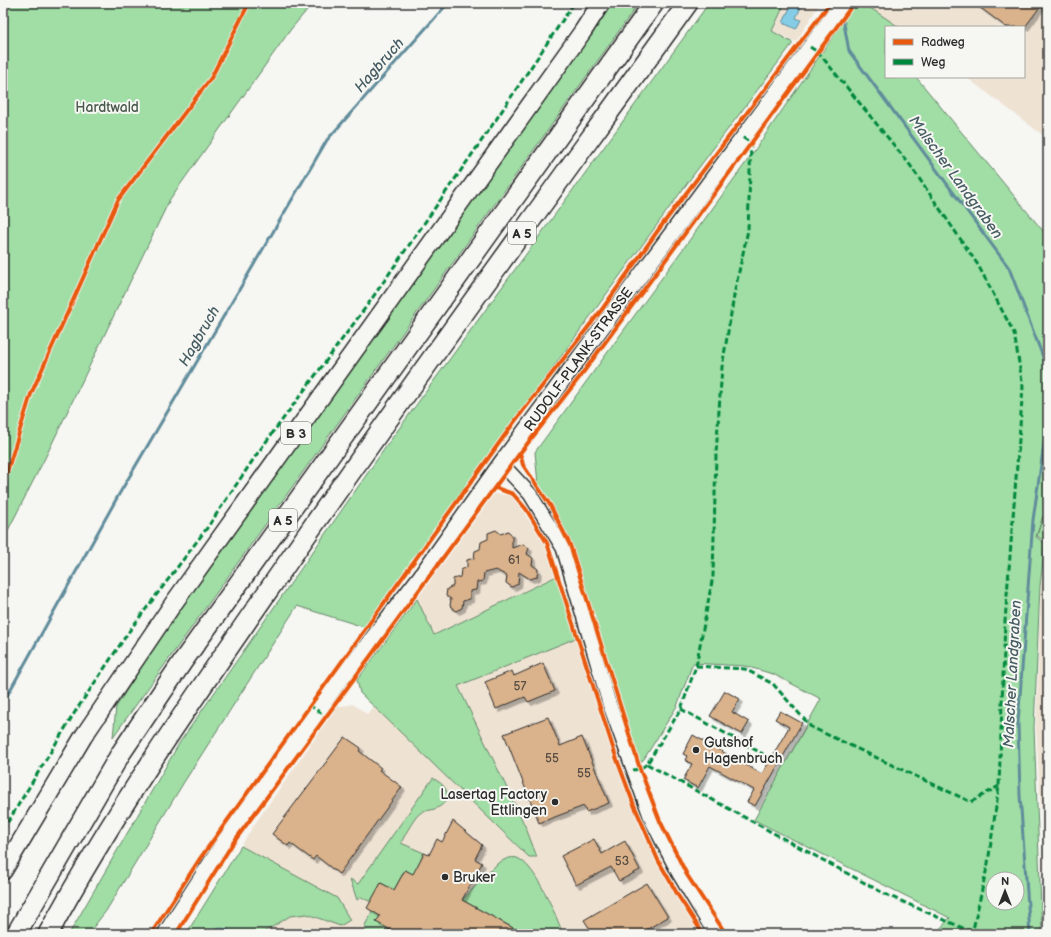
<svg xmlns="http://www.w3.org/2000/svg" width="1051" height="937" font-family="'Balsamiq Sans',sans-serif">
<defs>
<filter id="shadow"><feDropShadow dx="3.5" dy="3.5" stdDeviation="0" flood-color="#0004"/></filter>
</defs>
<rect width="100%" height="100%" fill="#f6f6f2"/>
<filter id="ink" filterUnits="userSpaceOnUse"><feTurbulence type="fractalNoise" baseFrequency=".025" numOctaves="2"/><feDisplacementMap in="SourceGraphic" scale="8" xChannelSelector="R" yChannelSelector="G"/><feConvolveMatrix kernelMatrix="1 2 1 2 8 2 1 2 1" color-interpolation-filters="sRGB"/></filter>
<g filter="url(#ink)">
<g fill="#eee2d3">
<polygon points="785,3 820,3 796,42 772,31"/>
<polygon points="867,3 1048,3 1048,139 966,77 1024,77 1024,27 899,27 865,5"/>
<polygon points="494,494 512,495 544,543 557,576 434,635 417,599"/>
<polygon points="1047,544 1048,544 1048,934 1036,726 1041,587"/>
<polygon points="576,638 599,713 641,830 675,896 700,934 186,934 254,825 337,707 353,704 367,714 375,706 452,781 537,857 526,828 458,686"/>
</g>
<g fill="#a0dea5" stroke="#668468" fill-rule="evenodd">
<polygon points="3,3 313,3 291,29 170,199 46,456 3,540"/>
<polygon points="611,3 639,3 113,737 116,707 189,591 514,143"/>
<polygon points="709,3 785,3 772,31 793,43 691,178 364,627 297,606 184,782 106,911 88,934 69,934 180,742 390,441"/>
<path d="M856 3H867L866 5 899 27H886V77H916L1048 237V543L1037 536 1043 516 1036 537 1045 543 1040 586 1034 728 1042 934H935L950 918 754 820 821 699 773 674 745 666 693 663 677 706 644 759 642 761H639L573 546 554 508 538 484 535 452 750 157ZM993 879H1017V903H993Z"/>
<polygon points="557,576 576,638 458,686 526,828 537,857 529,857 360,693 357,680 417,599 434,635"/>
<path d="M433 778C437 781 443 784 445 788 452 799 441 808 431 810 428 811 424 810 422 812 415 815 405 835 401 843L424 853 414 875 405 870 394 890 381 883 371 902 361 897 357 900 350 879 358 884Z"/>
<polygon points="241,846 337,898 350,920 340,926 307,914 290,916 261,934 186,934"/>
<path d="M508 858C510 858 515 857 517 858 536 865 556 916 563 934H524L462 900 498 863Z"/>
<polygon points="373,911 380,916 377,922 398,934 366,934 365,925"/>
</g>
<g fill="#85cde6" stroke="#618c9b">
<polygon points="792,3 803,3 796,18 801,20 796,29 783,23"/>
<polygon points="221,928 228,929 233,934 208,934 216,929"/>
</g>
<g fill="none" stroke-linecap="round" stroke-linejoin="round">
<g stroke="#618c9b" stroke-width="3">
<polyline points="842,13 849,51 1009,268 1048,370"/>
<polyline points="3,703 118,496 327,140 448,3"/>
<polyline points="1030,934 1020,795 1018,723 1033,520 1048,416"/>
</g>
</g>
<g fill="#dab28b" stroke="#2b2b2b" filter="url(#shadow)">
<polygon points="974,3 1043,3 1025,27 1006,27"/>
<polygon points="496,530 501,534 508,531 512,535 512,548 523,544 529,548 527,554 533,558 532,565 538,569 537,577 530,579 519,572 518,584 512,587 506,583 507,576 496,570 484,573 483,581 477,582 476,590 470,591 470,599 463,601 462,608 456,611 450,606 451,599 446,596 447,589 453,586 453,579 460,577 461,570 467,567 467,560 474,558 475,551 480,549 481,542 488,539 488,533"/>
<polygon points="543,663 555,691 528,702 525,697 496,709 485,682 512,671 514,676"/>
<polygon points="725,691 740,699 732,712 749,722 742,734 710,716"/>
<polygon points="780,711 802,723 755,806 747,802 754,790 710,766 698,788 683,780 692,764 685,760 687,756 683,754 693,735 762,774 789,727 775,719"/>
<polygon points="548,717 560,746 582,737 609,803 586,812 584,806 539,823 504,734"/>
<polygon points="345,737 361,748 359,751 381,768 379,770 402,787 339,874 316,856 313,860 290,843 288,846 272,834"/>
<polygon points="453,821 482,845 475,859 482,863 462,900 524,934 398,934 376,922 380,916 367,908 381,883 394,890 405,870 413,874 424,853 429,855 437,839 442,842"/>
<polygon points="594,839 602,854 625,841 640,870 619,881 611,867 576,885 561,856"/>
<polygon points="647,883 668,917 639,934 593,934 584,920"/>
</g>
<g fill="none" stroke-linecap="round" stroke-linejoin="round">
<defs>
<polyline id="tertiary" points="501,463 530,494 563,548 609,703 652,821 679,874 715,934"/>
<polyline id="secondary" points="165,934 223,844 337,684 420,577 501,463 843,3"/>
<polyline id="primary" points="3,871 83,737 173,604 583,31 601,3"/>
<g id="motorway">
<polyline points="16,934 121,753 183,661 654,3"/>
<path d="M48 934C118 804 204 683 288 562 418 374 554 189 688 3"/>
</g>
</defs>
<use href="#tertiary" stroke="#2b2b2b" stroke-width="16"/>
<use href="#secondary" stroke="#2b2b2b" stroke-width="18"/>
<use href="#primary" stroke="#2b2b2b" stroke-width="20"/>
<use href="#motorway" stroke="#2b2b2b" stroke-width="22"/>
<use href="#tertiary" stroke="#f6f6f2" stroke-width="13"/>
<use href="#secondary" stroke="#f6f6f2" stroke-width="15"/>
<use href="#primary" stroke="#f6f6f2" stroke-width="17"/>
<use href="#motorway" stroke="#f6f6f2" stroke-width="19"/>
<g stroke="#00873e" stroke-width="3" stroke-dasharray="6 3" stroke-linecap="butt">
<polyline points="810,47 818,52 910,165 978,265 1014,333 1023,387 1005,621 999,786 988,863 972,934"/>
<polyline points="696,666 745,669 773,684 811,727 971,802 999,786"/>
<polyline points="309,705 326,716"/>
<polyline points="681,709 763,754"/>
<polyline points="647,764 885,894 972,932"/>
<polyline points="633,770 640,769 647,764 681,709 696,666 713,576 716,454 722,367 735,290 748,230 751,143 742,137"/>
<polyline points="3,830 75,712 130,630 207,528 257,454 366,307 489,130 574,3"/>
</g>
<defs>
<g id="cycleway">
<polyline points="520,453 523,465 550,505 570,545 640,769 660,821 687,875 726,934"/>
<polyline points="3,485 31,394 118,200 211,78 249,3"/>
<polyline points="496,488 513,494 526,509 547,543 616,757 634,805 658,860 679,897 703,934"/>
<polyline points="151,934 199,860 515,421 603,308 659,229 830,3"/>
<polyline points="176,934 233,843 520,453 579,378 854,3"/>
</g>
</defs>
<use href="#cycleway" stroke="#f6f6f2" stroke-width="6"/>
<use href="#cycleway" stroke="#e8590c" stroke-width="4"/>
</g>
</g>
<g fill="#2b2b2b" stroke="#f6f6f2" stroke-width="1.5">
<circle cx="696" cy="750" r="4"/>
<circle cx="555" cy="802" r="4"/>
<circle cx="445" cy="877" r="4"/>
</g>
<g text-anchor="middle" stroke-width="4" stroke-linejoin="round" paint-order="stroke">
<g font-size="12" fill="#574d43">
<text x="514" y="564">61</text>
<text x="520" y="690">57</text>
<text x="552" y="762">55</text>
<text x="584" y="777">55</text>
<text x="622" y="865">53</text>
</g>
<g fill="#f6f6f2" stroke="#686867" stroke-width="1">
<rect x="508" y="222" width="28" height="22" rx="3"/>
<rect x="281" y="422" width="30" height="22" rx="3"/>
<rect x="269" y="509" width="28" height="22" rx="3"/>
</g>
<g font-size="13" font-weight="bold" fill="#2b2b2b">
<text x="522" y="238">A 5</text>
<text x="296" y="438">B 3</text>
<text x="283" y="525">A 5</text>
</g>
<g font-size="14" fill="#48584a" stroke="#f6f6f2">
<text x="107" y="112">Hardtwald</text>
</g>
<g font-size="14" fill="#2b2b2b" stroke="#f6f6f2">
<text transform="translate(578 359) rotate(-54)" y="5">RUDOLF-PLANK-STRASSE</text>
</g>
<g font-size="14" fill="#2b2b2b" stroke="#f6f6f2" text-anchor="start">
<text x="704" y="747">Gutshof<tspan x="704" dy="16">Hagenbruch</tspan></text>
<text x="547" y="799" text-anchor="end">Lasertag Factory<tspan x="547" dy="16">Ettlingen</tspan></text>
<text x="453" y="882">Bruker</text>
</g>
<g font-size="15" font-style="italic" fill="#465c63" stroke="#f6f6f2">
<text transform="translate(379 65) rotate(-49)" y="5">Hagbruch</text>
<text transform="translate(956 177) rotate(54)" y="5">Malscher Landgraben</text>
<text transform="translate(199 336) rotate(-60)" y="5">Hagbruch</text>
<text transform="translate(1012 674) rotate(-87)" y="5">Malscher Landgraben</text>
</g>
</g>
<rect width="1051" height="937" fill="none" stroke="#f6f6f2" stroke-width="16"/>
<rect x="8" y="8" width="1035" height="921" fill="none" stroke="#2b2b2b" stroke-width="1.5" filter="url(#ink)"/>
<rect x="885" y="26" width="140" height="52" fill="#f6f6f2" stroke="#a5a5a2"/>
<rect x="893" y="39" width="20" height="6" fill="#e8590c" stroke="#a5a5a2"/>
<text x="921" y="46" font-size="12" fill="#2b2b2b">Radweg</text>
<rect x="893" y="59" width="20" height="6" fill="#00873e" stroke="#a5a5a2"/>
<text x="921" y="66" font-size="12" fill="#2b2b2b">Weg</text>
<g transform="translate(1005 891)"><circle r="19" fill="#f6f6f2" stroke="#a5a5a2"/>
<path d="M0-3L7 15L0 10L-7 15Z" fill="#2b2b2b"/>
<text y="-6" font-size="11" font-weight="bold" text-anchor="middle" fill="#2b2b2b">N</text>
</g>
</svg>
